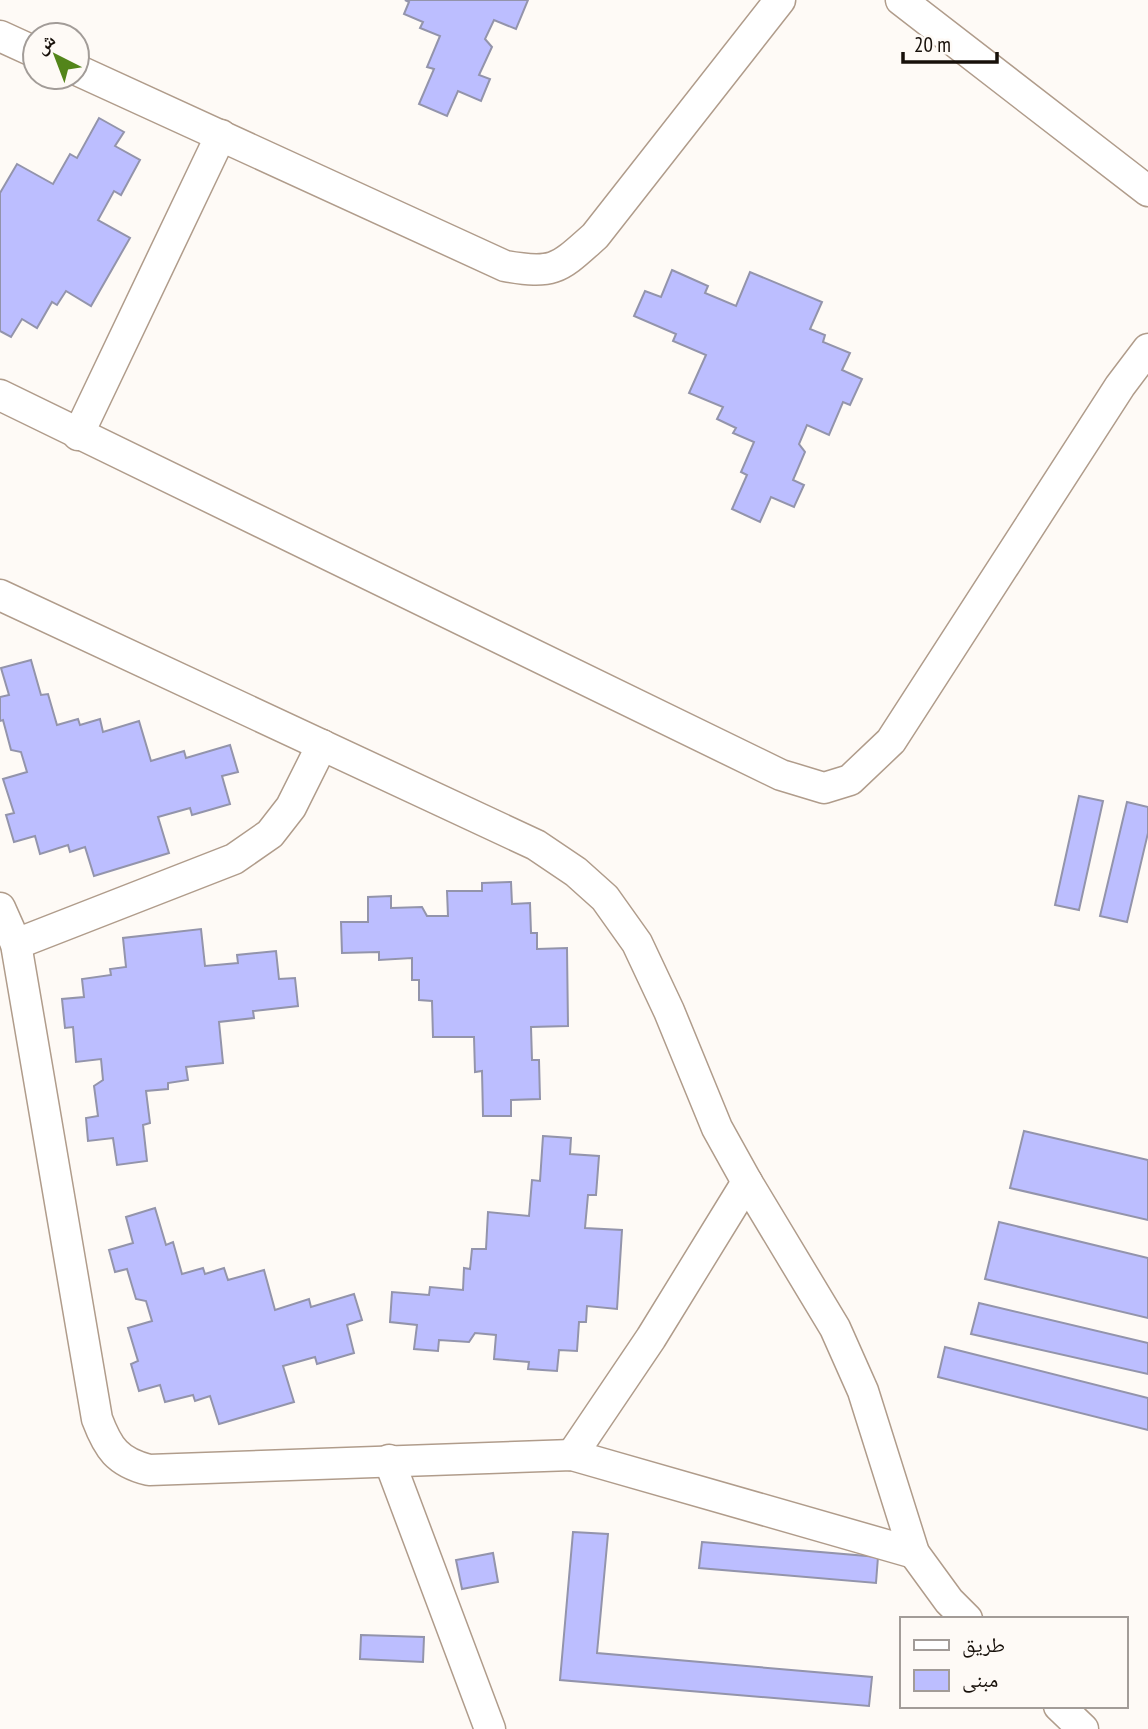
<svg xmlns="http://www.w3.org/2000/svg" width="1148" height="1729" font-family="'PT Sans Narrow','Noto Naskh Arabic',sans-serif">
<rect width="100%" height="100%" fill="#fefaf6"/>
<g fill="#bcbeff" stroke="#9394ab" stroke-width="2">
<polygon points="405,0 528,0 516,29 494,20 485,39 492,47 479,75 490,79 481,101 458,91 447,116 419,104 434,69 427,67 440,36 420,28 423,22 404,14 409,2"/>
<polygon points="99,118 124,132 115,146 140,160 121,195 114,191 98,220 130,238 91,306 66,291 57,305 52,302 37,328 22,319 11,337 0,331 0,193 17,164 53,184 70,154 77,158"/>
<polygon points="672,270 708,286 705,293 736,306 750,272 822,302 810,329 825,335 823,342 850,353 842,370 862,379 850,405 843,402 829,435 807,425 799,444 805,452 793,480 804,485 794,507 771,497 760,522 732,509 747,475 741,472 754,442 733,433 736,428 717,419 723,407 689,393 706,355 673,341 676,334 634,316 645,291 661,297"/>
<polygon points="31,660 41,695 48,694 57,725 78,719 80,725 100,719 103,732 139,721 151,761 184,751 186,758 230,745 238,772 222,776 230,804 192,815 190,808 158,817 169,853 94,876 85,847 70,852 68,845 40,854 35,836 14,842 6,815 14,813 3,779 27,772 21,752 11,750 3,720 0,721 0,697 9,695 1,668"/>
<polygon points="1079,796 1103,801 1079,910 1055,905"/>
<polygon points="1127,802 1148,807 1148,833 1127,922 1100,916"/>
<polygon points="511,882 512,904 530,903 531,933 537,933 537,949 567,948 568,1026 531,1027 532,1060 539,1060 540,1099 511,1100 511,1116 483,1116 482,1071 475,1072 474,1037 433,1037 432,1001 419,1000 419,980 412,980 412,958 379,960 379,952 342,953 341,922 368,922 368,897 391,896 391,908 422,907 427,916 448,916 447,891 482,891 482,883"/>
<polygon points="201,929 205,966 238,963 237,955 276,951 279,979 295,978 298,1006 253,1011 254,1018 219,1022 223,1063 186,1067 188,1080 168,1083 168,1089 146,1091 150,1123 143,1125 147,1161 117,1165 113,1138 88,1141 86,1118 98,1116 94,1086 103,1080 101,1059 76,1062 73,1027 65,1028 62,999 84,997 82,979 111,975 110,969 126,967 123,938"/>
<polygon points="1024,1131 1148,1160 1148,1220 1010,1188"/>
<polygon points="543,1136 571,1138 570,1154 599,1156 596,1195 588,1195 585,1228 622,1230 617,1309 587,1306 586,1322 579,1322 577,1351 559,1350 557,1371 528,1369 529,1362 494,1359 496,1335 475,1333 469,1342 439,1340 438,1351 414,1349 417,1325 390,1322 392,1292 429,1295 430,1287 463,1290 464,1268 470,1269 472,1249 486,1249 488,1212 529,1216 532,1180 540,1181"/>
<polygon points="155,1208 166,1245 173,1242 182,1274 203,1268 205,1274 224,1268 228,1280 264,1270 275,1310 309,1299 311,1307 354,1294 362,1320 347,1325 354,1353 317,1364 315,1357 283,1366 294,1402 219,1424 210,1396 195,1401 193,1395 165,1402 160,1385 139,1391 131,1364 138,1361 128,1328 152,1321 146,1301 136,1299 127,1269 115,1272 109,1250 133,1243 126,1217"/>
<polygon points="999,1222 1148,1258 1148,1318 985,1279"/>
<polygon points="979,1303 1148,1343 1148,1374 971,1334"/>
<polygon points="945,1347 1148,1398 1148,1430 938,1377"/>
<polygon points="573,1532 608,1534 597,1653 872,1677 869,1706 560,1680"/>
<polygon points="702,1542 878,1557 876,1583 699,1568"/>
<polygon points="493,1553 498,1582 462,1589 456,1560"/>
<polygon points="361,1635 424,1637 423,1662 360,1659"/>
</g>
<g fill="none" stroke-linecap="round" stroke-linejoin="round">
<defs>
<g id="street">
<polyline points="901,0 1148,191"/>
<polyline points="0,36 35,52"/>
<path d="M77 70 505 266C555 275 559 268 595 236L780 0"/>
<polyline points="0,395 781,775 824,788 850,780 891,741 1120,386 1148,349"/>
<polyline points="78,435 221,135"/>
<polyline points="0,595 536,845 576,872 605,898 637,943 669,1011 717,1128 747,1182 835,1328 863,1391 914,1553 949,1601 967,1619"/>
<path d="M0 908 16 944 97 1419C108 1448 117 1462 149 1470L572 1455 914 1553"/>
<polyline points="16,944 234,859 270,834 291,807 322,745"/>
<polyline points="572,1455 651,1338 747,1182"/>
<polyline points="389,1460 490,1729"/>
<polyline points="1059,1706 1083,1729"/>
</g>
</defs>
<use href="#street" stroke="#b09c8b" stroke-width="33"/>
<use href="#street" stroke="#fff" stroke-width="30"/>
</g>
<rect x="900" y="1617" width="228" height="91" fill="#fefaf6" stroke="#a29c98" stroke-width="2"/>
<rect x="914" y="1640" width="35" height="10" fill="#ffffff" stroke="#a29c98" stroke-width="2"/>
<text x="962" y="1652" font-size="21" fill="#17100a">طريق</text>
<rect x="914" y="1670" width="35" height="21" fill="#bcbeff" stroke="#a29c98" stroke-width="2"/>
<text x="962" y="1687" font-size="21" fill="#17100a">مبنى</text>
<g transform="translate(56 56) rotate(318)"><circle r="33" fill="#fefaf6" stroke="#a29c98" stroke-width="2"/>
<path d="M0-5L12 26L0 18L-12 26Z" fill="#53851a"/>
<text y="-10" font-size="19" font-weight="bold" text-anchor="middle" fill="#17100a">ش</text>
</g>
<path d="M903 52v10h94v-10" fill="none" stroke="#17100a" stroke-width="3.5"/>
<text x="914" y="52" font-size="21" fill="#17100a" stroke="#fefaf6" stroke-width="5" paint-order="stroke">20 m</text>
</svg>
